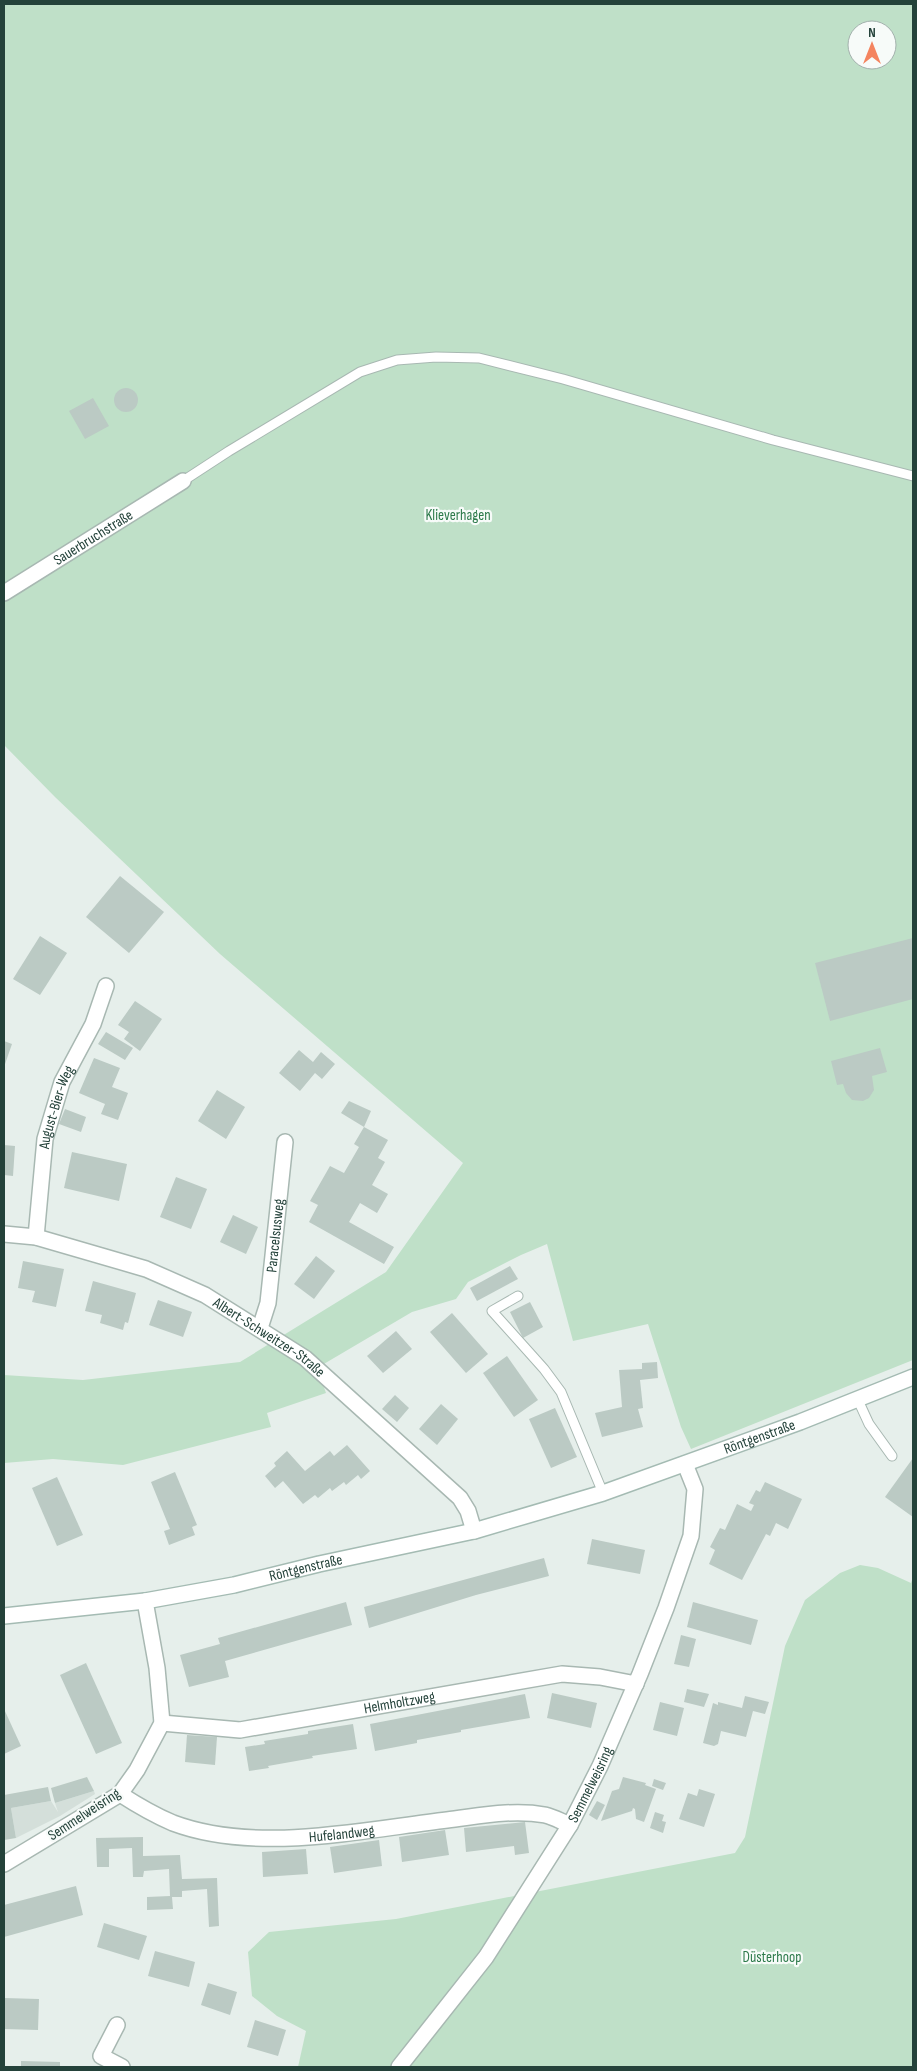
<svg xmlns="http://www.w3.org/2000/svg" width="917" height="2071" font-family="'Sofia Sans Condensed',sans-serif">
<rect width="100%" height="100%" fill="#e6efeb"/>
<polygon fill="#d4dfda" points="94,1791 95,1794 60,1816 16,1838 11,1808 51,1801 58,1812 55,1803"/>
<g fill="#bfe0c8" fill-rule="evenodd">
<path d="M4 4H913V1360L691 1449 681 1427 648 1324 573 1341 547 1244 521 1255 468 1282 456 1299 412 1312 317 1368 326 1393 267 1413 271 1427 123 1465 53 1459 4 1463V1375L83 1380 240 1362 386 1272 463 1163 220 954 55 797 4 745ZM857 30H887V60H857Z"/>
<polygon points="860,1565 878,1568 911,1583 913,1577 913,2067 298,2067 306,2031 277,2016 252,1996 248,1952 269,1932 396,1919 735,1853 745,1837 785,1646 805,1600 840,1573"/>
</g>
<g fill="#bbcac4">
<circle cx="126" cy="400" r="12"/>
<polygon points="93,398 109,426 85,439 69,411"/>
<polygon points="120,876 164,912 129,953 86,917"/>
<polygon points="40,936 67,953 40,995 13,979"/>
<polygon points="913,938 913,999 830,1021 815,963"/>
<polygon points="135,1001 162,1019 140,1051 124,1039 129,1032 118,1025"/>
<polygon points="106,1032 133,1048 125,1060 98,1044"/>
<polygon points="4,1041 12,1044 4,1067"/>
<polygon points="880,1048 887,1072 872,1076 874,1090 869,1098 863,1101 852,1100 846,1093 843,1084 837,1085 831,1061"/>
<polygon points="299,1050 313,1062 321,1052 335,1064 322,1079 315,1073 300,1091 279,1073"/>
<polygon points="94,1058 120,1068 112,1087 128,1093 118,1120 101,1114 105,1104 79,1093"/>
<polygon points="217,1090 245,1107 226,1139 198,1121"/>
<polygon points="349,1101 371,1111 364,1127 341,1113"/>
<polygon points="65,1109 86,1117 81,1132 59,1124"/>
<polygon points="364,1127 388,1140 378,1158 385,1162 372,1185 388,1194 377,1213 360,1203 349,1222 394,1247 384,1264 309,1222 318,1205 310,1201 330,1166 344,1173 359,1147 354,1144"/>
<polygon points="4,1145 15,1146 13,1176 4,1175"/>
<polygon points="72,1152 127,1164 119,1201 64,1188"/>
<polygon points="176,1177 207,1189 191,1229 160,1217"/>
<polygon points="233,1215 258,1227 246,1254 220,1242"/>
<polygon points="316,1256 335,1271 314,1299 294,1284"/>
<polygon points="23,1261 64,1269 56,1307 32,1302 35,1291 18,1288"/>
<polygon points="510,1266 518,1279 477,1301 470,1288"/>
<polygon points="93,1281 136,1293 128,1323 125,1322 123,1330 100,1323 102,1315 85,1311"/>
<polygon points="158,1300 192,1312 183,1337 149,1325"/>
<polygon points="530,1302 543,1327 523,1338 510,1312"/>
<polygon points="452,1313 488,1354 466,1373 430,1332"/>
<polygon points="396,1331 412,1349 383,1373 367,1356"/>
<polygon points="507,1356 538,1400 514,1417 483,1373"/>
<polygon points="657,1362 658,1378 640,1380 643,1408 638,1409 643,1427 602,1437 595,1413 622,1407 619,1370 642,1369 642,1363"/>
<polygon points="395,1395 409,1408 397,1422 382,1409"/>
<polygon points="441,1404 458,1419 437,1445 419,1429"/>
<polygon points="555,1408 577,1457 551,1468 529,1419"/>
<polygon points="347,1445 370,1471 361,1479 358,1475 346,1485 344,1482 332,1491 330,1488 318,1498 315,1495 303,1504 283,1481 275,1488 265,1476 276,1466 274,1463 287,1451 305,1471 330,1451 334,1456"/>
<polygon points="913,1458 913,1517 885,1497"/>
<polygon points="175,1472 197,1525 192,1527 195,1535 169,1545 164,1531 170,1529 151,1482"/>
<polygon points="57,1477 83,1535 57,1546 32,1488"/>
<polygon points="765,1482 802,1499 788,1529 776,1523 770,1536 766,1534 742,1580 709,1564 715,1550 710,1547 720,1528 725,1530 737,1504 751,1511 754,1505 749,1503 756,1490 760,1492"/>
<polygon points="592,1539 645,1550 640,1574 587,1564"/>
<polygon points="544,1558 549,1576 476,1595 369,1628 364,1607"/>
<polygon points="346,1602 352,1625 225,1661 229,1677 189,1687 180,1655 220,1644 218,1638"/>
<polygon points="693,1602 758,1620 751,1645 687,1627"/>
<polygon points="681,1635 696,1639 689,1667 674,1664"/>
<polygon points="86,1663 122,1743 96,1754 60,1675"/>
<polygon points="687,1689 709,1694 704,1707 684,1702"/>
<polygon points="552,1693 597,1703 591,1728 547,1718"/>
<polygon points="525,1694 530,1718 461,1730 461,1732 417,1740 417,1743 375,1751 370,1724"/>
<polygon points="745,1696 769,1702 765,1714 753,1711 746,1737 721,1731 718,1744 714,1746 703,1743 713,1703 718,1705 718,1702 742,1708"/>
<polygon points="660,1702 684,1708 677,1736 653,1730"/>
<polygon points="4,1709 21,1746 4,1754"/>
<polygon points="353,1724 357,1749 312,1756 313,1758 268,1766 269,1768 249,1771 245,1747 265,1744 264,1741 308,1734 308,1731"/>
<polygon points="187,1735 217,1737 215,1765 185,1762"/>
<polygon points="87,1777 94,1791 55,1803 51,1788"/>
<polygon points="623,1777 646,1783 645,1785 656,1789 644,1822 636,1819 635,1809 633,1808 632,1811 601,1821 612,1791 619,1789"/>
<polygon points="654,1779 666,1783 663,1790 652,1786"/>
<polygon points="48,1787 51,1801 11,1808 16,1838 4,1840 4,1795"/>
<polygon points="699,1789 715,1794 704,1827 679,1819 688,1793 697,1796"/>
<polygon points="597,1801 605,1805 597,1820 589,1815"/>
<polygon points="655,1812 664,1815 662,1821 666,1822 663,1833 650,1828"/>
<polygon points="525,1822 529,1853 515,1855 514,1846 466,1852 464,1828"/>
<polygon points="445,1830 449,1855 402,1862 399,1837"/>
<polygon points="143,1837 143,1856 180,1855 182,1879 217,1878 219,1926 209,1927 207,1889 182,1891 182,1897 172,1897 173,1909 147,1910 147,1897 170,1896 169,1869 144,1871 143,1877 133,1877 132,1848 109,1849 109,1867 97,1867 96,1838"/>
<polygon points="379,1840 382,1866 334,1873 330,1847"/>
<polygon points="306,1849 308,1874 263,1877 262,1852"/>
<polygon points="76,1886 83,1915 4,1937 4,1905"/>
<polygon points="104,1923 147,1936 139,1960 97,1947"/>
<polygon points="155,1951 195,1962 189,1987 148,1976"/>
<polygon points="208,1983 237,1992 230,2015 201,2005"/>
<polygon points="4,1998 39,1999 38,2030 4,2029"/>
<polygon points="255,2020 286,2030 278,2056 247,2047"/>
<polygon points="21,2061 60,2062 60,2067 21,2067"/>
</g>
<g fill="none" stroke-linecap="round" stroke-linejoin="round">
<defs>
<g id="lane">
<polyline points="183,481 229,451 360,372 397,360 436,357 479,358 563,379 773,440 913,476"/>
<polyline points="518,1296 492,1311 544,1369 561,1392 603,1493"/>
<polyline points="858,1400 869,1424 892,1456"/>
</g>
<g id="street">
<path id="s1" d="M4 593 183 481"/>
<path id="s2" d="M4 1234 36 1237 146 1269 205 1295 305 1358 460 1498 468 1511 474 1531"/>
<path id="s3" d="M36 1237 45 1139 62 1082 93 1024 106 986"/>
<path id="s4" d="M260 1328 268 1303 285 1142"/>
<path id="s5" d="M162 1723 240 1730 562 1674 600 1677 636 1684"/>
<path id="s6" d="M120 1794C137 1805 154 1815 173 1823 256 1854 362 1830 447 1820 480 1816 513 1809 545 1815 554 1817 562 1822 570 1825"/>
<polyline points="4,1864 120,1794 137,1770 162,1723 157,1668 145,1601"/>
<polyline points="117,2025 101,2056 122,2067"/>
<path id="s7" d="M399 2067 486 1957 570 1825 600 1766 640 1674 666 1608 691 1536 695 1489 685 1464"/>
</g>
<g id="secondary">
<path id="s8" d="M4 1616 145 1601 234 1585 319 1564 474 1531 603 1493 800 1422 913 1377"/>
</g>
</defs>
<use href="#lane" stroke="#a8b8b2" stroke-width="11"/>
<use href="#street" stroke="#a8b8b2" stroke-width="18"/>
<use href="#secondary" stroke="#a4bbb3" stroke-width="18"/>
<use href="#lane" stroke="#fff" stroke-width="9"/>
<use href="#street" stroke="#fff" stroke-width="15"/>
<use href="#secondary" stroke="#fff" stroke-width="15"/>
</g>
<g text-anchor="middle" stroke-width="4.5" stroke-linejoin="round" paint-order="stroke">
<g font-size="15" fill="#2d7a4b" stroke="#f7fbf9">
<text x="458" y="520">Klieverhagen</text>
<text x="772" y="1962">Düsterhoop</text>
</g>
<g font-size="15" fill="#24423a" stroke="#f7fbf9">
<text dy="5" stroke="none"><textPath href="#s1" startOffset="105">Sauerbruchstraße</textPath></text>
<text dy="5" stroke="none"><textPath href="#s3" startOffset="132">August-Bier-Weg</textPath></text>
<text dy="5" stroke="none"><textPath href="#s4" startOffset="94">Paracelsusweg</textPath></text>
<text dy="5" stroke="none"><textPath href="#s2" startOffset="288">Albert-Schweitzer-Straße</textPath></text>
<text dy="5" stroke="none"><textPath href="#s8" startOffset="779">Röntgenstraße</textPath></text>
<text dy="5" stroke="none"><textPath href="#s8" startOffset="306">Röntgenstraße</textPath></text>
<text dy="5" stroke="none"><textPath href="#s5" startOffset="240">Helmholtzweg</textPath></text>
<text dy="5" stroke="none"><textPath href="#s7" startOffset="342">Semmelweisring</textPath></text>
<text transform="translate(84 1814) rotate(-33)" y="5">Semmelweisring</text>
<text dy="5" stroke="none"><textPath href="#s6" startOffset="231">Hufelandweg</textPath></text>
</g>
</g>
<rect width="917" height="2071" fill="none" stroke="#24423a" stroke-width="10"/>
<g transform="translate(872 45)"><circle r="24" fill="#f7fbf9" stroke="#a3b1ad"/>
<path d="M0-4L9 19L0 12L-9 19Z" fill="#f4845f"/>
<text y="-8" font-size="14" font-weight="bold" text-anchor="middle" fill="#24423a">N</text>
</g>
</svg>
